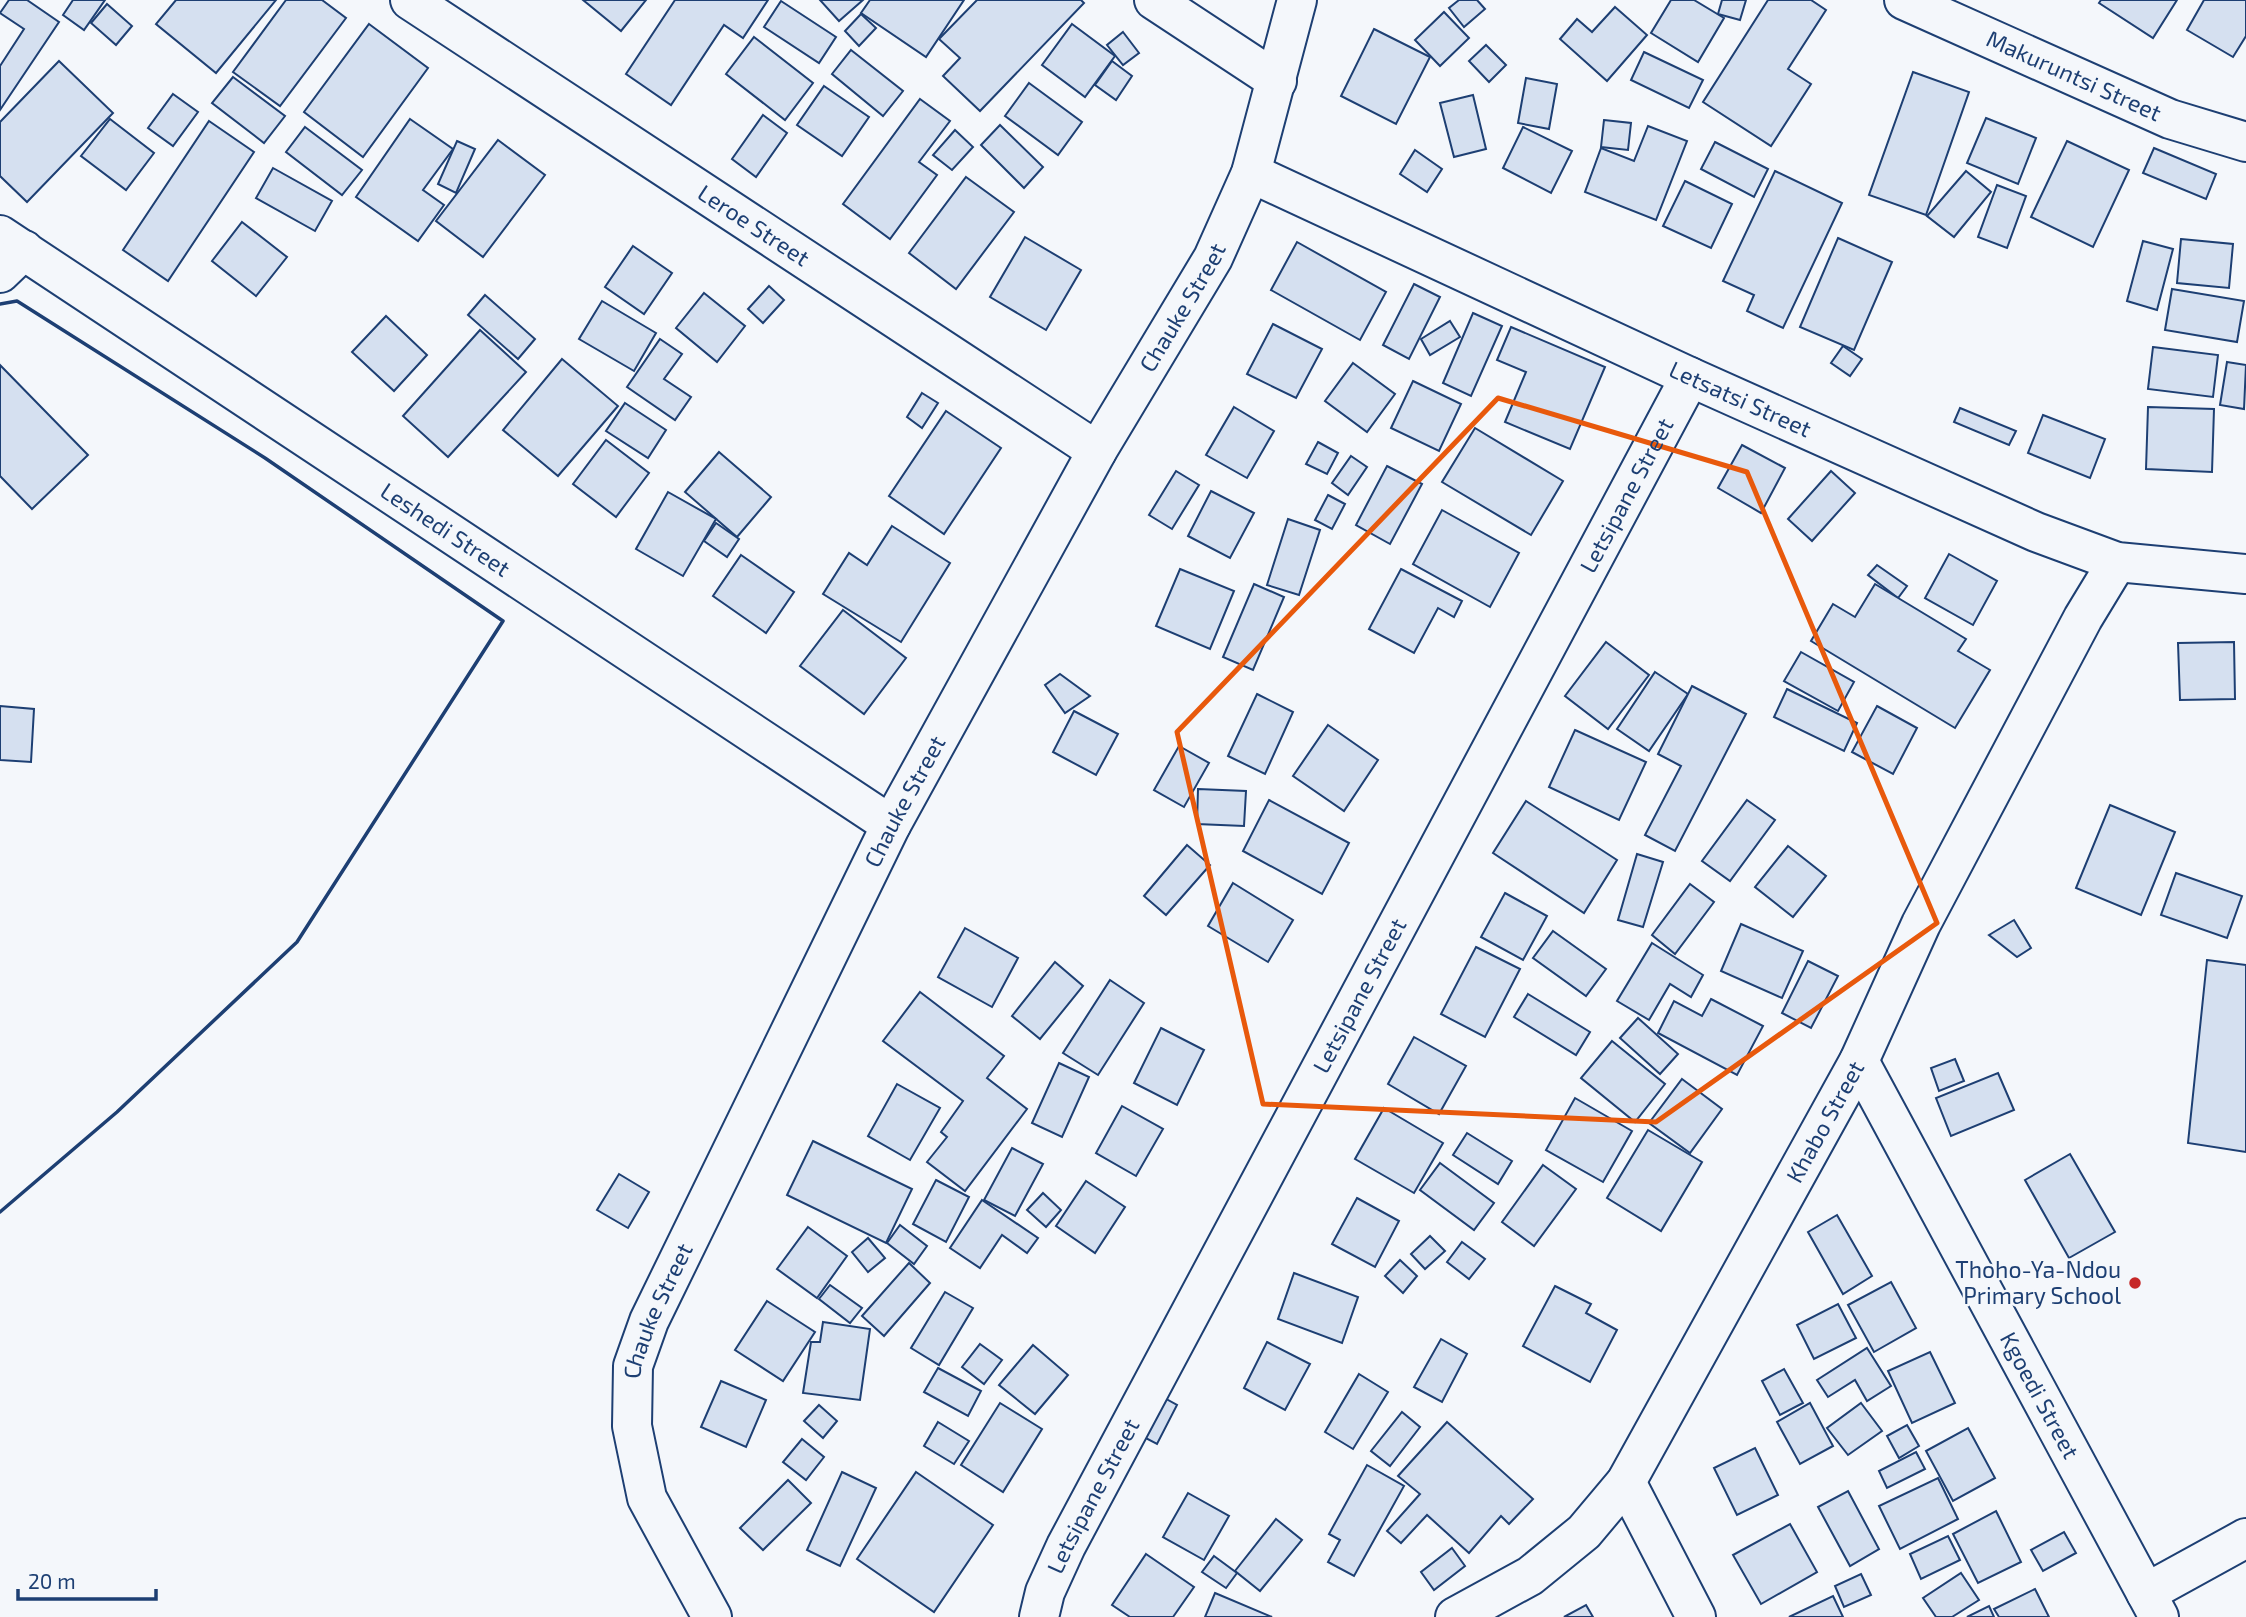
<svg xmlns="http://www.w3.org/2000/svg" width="2246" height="1617" font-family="'Exo 2',sans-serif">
<rect width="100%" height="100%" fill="#f4f7fb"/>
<g fill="#d5e0f0" stroke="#1d3f73" stroke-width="2">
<polygon points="9,0 27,0 59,22 0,110 0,66 24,29 0,13"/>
<polygon points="73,0 105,0 84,30 63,15"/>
<polygon points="176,0 276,0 216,73 156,24"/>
<polygon points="286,0 322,0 346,18 280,106 233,72"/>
<polygon points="583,0 646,0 621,31"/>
<polygon points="675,0 768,0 743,38 724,25 671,105 626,74"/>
<polygon points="820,0 863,0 839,21"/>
<polygon points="870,0 964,0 926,57 861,13"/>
<polygon points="977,0 1081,0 1084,3 980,111 943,76 960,58 939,39"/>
<polygon points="1459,0 1477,0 1485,9 1464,27 1449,8"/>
<polygon points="1671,0 1694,0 1724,18 1698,62 1651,33"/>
<polygon points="1722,0 1746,0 1740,20 1718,14"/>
<polygon points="1768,0 1811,0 1826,10 1788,69 1811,84 1771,146 1703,102"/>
<polygon points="2101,0 2177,0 2153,38 2099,3"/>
<polygon points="2204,0 2246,0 2246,36 2233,57 2187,30"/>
<polygon points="781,1 836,37 819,63 764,27"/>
<polygon points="107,4 132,26 116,45 91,23"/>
<polygon points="1615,7 1647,35 1607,81 1560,39 1577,19 1592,32"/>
<polygon points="1444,12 1469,38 1440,66 1415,40"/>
<polygon points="861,14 876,28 859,46 845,31"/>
<polygon points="369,24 428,68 363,157 304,112"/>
<polygon points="1072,24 1115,56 1085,97 1042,65"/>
<polygon points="1374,29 1430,57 1396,124 1341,96"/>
<polygon points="1123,32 1139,53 1123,65 1107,45"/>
<polygon points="754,37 813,83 785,120 726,74"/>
<polygon points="1486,45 1506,65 1489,82 1469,61"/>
<polygon points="851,50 903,91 883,116 832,74"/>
<polygon points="1644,52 1703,80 1689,108 1631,80"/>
<polygon points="59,61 113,113 27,202 0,176 0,122"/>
<polygon points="1112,61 1132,76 1116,100 1095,85"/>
<polygon points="1913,72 1969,92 1926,215 1869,195"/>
<polygon points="233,77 285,116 264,143 212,103"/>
<polygon points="1526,78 1557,84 1549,129 1518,123"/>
<polygon points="1029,83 1082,122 1058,155 1005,116"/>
<polygon points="824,86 869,117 842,156 797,125"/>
<polygon points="173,94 198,112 173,146 148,128"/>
<polygon points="1473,95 1486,149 1454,157 1440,103"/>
<polygon points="920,99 950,121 919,162 937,175 890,239 843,204"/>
<polygon points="763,115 787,133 756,177 732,159"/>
<polygon points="1986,118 2036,138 2018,184 1967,163"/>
<polygon points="110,119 154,153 126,190 81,156"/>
<polygon points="410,119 453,149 423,190 444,205 418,241 356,197"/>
<polygon points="1604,120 1631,123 1628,150 1601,147"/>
<polygon points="209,121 254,152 168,281 123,250"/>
<polygon points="1000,125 1043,167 1024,188 981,145"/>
<polygon points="1648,126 1687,141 1656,220 1585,192 1601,148 1634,161"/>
<polygon points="305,127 362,170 342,195 286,152"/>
<polygon points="1523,127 1572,151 1551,193 1503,168"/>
<polygon points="955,130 973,147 952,170 933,155"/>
<polygon points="498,140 545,175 483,257 436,221"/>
<polygon points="457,141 475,149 456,193 438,184"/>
<polygon points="2067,141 2129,170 2093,247 2031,217"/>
<polygon points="1715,142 1768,169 1754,197 1701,169"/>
<polygon points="2154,148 2216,174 2206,199 2143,173"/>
<polygon points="1415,150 1442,169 1427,192 1400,174"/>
<polygon points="273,168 332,201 315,231 256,198"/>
<polygon points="1775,171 1842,203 1783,328 1747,311 1754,295 1723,281"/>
<polygon points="1966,171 1991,192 1954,237 1927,216"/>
<polygon points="966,177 1014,212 956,289 909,253"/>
<polygon points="1685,181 1732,204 1711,248 1663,226"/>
<polygon points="1997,185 2026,196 2007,248 1978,237"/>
<polygon points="242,222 287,257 256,296 212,261"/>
<polygon points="1025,237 1081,270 1046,330 990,297"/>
<polygon points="1838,238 1892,262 1854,350 1800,327"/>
<polygon points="2181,239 2233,244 2229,288 2177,283"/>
<polygon points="2143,241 2173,249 2157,310 2127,301"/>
<polygon points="1297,242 1386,292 1360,340 1271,290"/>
<polygon points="633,246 672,273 644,314 605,287"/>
<polygon points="1414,284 1440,297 1409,359 1383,345"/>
<polygon points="769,286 784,300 763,323 748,309"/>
<polygon points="2172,289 2244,301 2237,342 2165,330"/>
<polygon points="704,293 745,326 717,362 676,328"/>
<polygon points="485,295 535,339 518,359 468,315"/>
<polygon points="602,301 656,333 634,371 579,339"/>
<polygon points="1473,313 1502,326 1471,396 1443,383"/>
<polygon points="386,316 427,355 394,391 352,352"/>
<polygon points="1450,321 1460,337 1430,355 1421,339"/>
<polygon points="1273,324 1322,349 1296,398 1247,374"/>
<polygon points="1511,327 1605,367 1570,449 1505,422 1526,372 1497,360"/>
<polygon points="480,330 526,372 448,457 403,416"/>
<polygon points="660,339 682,354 664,379 691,397 675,420 627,387"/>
<polygon points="1843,346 1862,359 1850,376 1831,363"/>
<polygon points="2153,347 2218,355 2213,397 2148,389"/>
<polygon points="562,359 618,406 558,476 503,430"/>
<polygon points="2227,362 2246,365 2244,409 2220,405"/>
<polygon points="1353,363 1395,394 1367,432 1325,401"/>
<polygon points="0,365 88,455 32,509 0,476"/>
<polygon points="1413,381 1461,404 1439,451 1391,428"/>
<polygon points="922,393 938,403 922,428 907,417"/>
<polygon points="625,403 666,430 648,458 606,431"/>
<polygon points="1234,407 1274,431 1247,478 1206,455"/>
<polygon points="2148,407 2214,409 2212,472 2146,469"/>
<polygon points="1960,408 2016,431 2009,445 1954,422"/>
<polygon points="946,411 1001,448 944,534 889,496"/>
<polygon points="2043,415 2105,439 2090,478 2028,453"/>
<polygon points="1475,428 1563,481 1531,535 1442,482"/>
<polygon points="606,440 649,473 616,517 573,484"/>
<polygon points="1318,442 1338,453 1327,474 1306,464"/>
<polygon points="1742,445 1785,468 1761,513 1718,488"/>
<polygon points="719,452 771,497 737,537 685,492"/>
<polygon points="1351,456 1367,467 1348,495 1332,483"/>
<polygon points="1387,466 1422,484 1390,544 1356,525"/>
<polygon points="1176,471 1199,485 1172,529 1149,515"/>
<polygon points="1831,471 1855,493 1812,541 1788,519"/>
<polygon points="1211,491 1254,513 1230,558 1188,536"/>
<polygon points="668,492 716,519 683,576 636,549"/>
<polygon points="1328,495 1345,504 1332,529 1315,520"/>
<polygon points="1442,510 1519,553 1490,607 1413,564"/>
<polygon points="1288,519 1320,530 1299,595 1267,585"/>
<polygon points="716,523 739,539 727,557 704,541"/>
<polygon points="892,526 950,563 901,642 823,594 849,553 867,565"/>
<polygon points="1949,554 1997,581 1973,625 1925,598"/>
<polygon points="741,555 794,592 766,633 713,596"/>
<polygon points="1877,565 1907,586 1898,598 1868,575"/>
<polygon points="1180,569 1234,591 1210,649 1156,626"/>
<polygon points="1401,569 1462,601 1454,617 1438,608 1414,653 1369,629"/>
<polygon points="1254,584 1284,597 1253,670 1223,657"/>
<polygon points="1875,584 1966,639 1958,651 1990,670 1955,728 1811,641 1833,604 1855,617"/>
<polygon points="843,610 906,658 864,714 800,666"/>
<polygon points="1606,642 1649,675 1608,729 1565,696"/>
<polygon points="2234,642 2235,699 2180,700 2178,643"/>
<polygon points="1801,652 1854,682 1838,711 1784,681"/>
<polygon points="1655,672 1688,694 1649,751 1617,729"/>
<polygon points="1060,674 1090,696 1065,713 1045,685"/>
<polygon points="1692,686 1746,714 1675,851 1645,835 1681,766 1658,754"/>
<polygon points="1787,689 1857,723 1844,751 1774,717"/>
<polygon points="1257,694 1293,712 1265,774 1228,756"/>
<polygon points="0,706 34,709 31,762 0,760"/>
<polygon points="1877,706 1917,728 1893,774 1852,752"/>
<polygon points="1074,711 1118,734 1096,775 1053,752"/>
<polygon points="1328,725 1378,760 1344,811 1293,776"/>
<polygon points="1575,730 1646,762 1619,820 1549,787"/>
<polygon points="1179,746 1209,763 1184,807 1154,790"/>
<polygon points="1198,789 1246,791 1244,826 1197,824"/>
<polygon points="1269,800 1349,843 1322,894 1243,851"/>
<polygon points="1747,800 1775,820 1730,881 1702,861"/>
<polygon points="1526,801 1617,860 1584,913 1493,853"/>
<polygon points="2110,805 2175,832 2141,915 2076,888"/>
<polygon points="1187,845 1210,865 1166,915 1144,896"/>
<polygon points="1788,846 1826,876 1793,917 1755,887"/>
<polygon points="1637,854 1663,862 1643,927 1618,920"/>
<polygon points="2176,873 2242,896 2227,938 2161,915"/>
<polygon points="1233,883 1293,920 1268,962 1208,926"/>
<polygon points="1690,884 1714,902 1675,954 1652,935"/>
<polygon points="1505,893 1547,916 1523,960 1481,937"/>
<polygon points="2014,920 2031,948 2017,957 1989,935"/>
<polygon points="1741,924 1803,951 1782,998 1721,971"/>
<polygon points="965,928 1018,958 992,1007 938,977"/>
<polygon points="1553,931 1606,969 1586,996 1533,958"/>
<polygon points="1652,943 1703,975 1691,997 1670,984 1649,1020 1617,1001"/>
<polygon points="1476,947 1520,969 1485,1037 1441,1014"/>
<polygon points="2207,960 2246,965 2246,1152 2188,1143"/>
<polygon points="1808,961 1838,976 1811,1028 1782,1013"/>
<polygon points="1055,962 1083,986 1040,1039 1012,1016"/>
<polygon points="1110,980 1144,1003 1098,1075 1063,1053"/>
<polygon points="920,992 1004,1056 987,1078 1027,1109 965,1191 927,1162 947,1137 941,1132 963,1101 883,1041"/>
<polygon points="1528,994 1590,1032 1576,1055 1514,1017"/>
<polygon points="1711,999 1763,1026 1737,1075 1658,1033 1674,1001 1702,1016"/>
<polygon points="1638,1018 1678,1054 1660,1074 1620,1038"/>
<polygon points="1161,1028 1204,1050 1177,1105 1134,1083"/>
<polygon points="1414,1037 1466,1066 1439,1114 1388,1084"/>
<polygon points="1612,1041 1665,1084 1635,1122 1581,1078"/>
<polygon points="1955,1059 1964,1081 1939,1091 1931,1068"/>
<polygon points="1059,1063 1089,1077 1062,1137 1032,1123"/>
<polygon points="1998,1073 2014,1110 1951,1136 1936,1098"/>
<polygon points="1682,1079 1722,1109 1690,1153 1649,1123"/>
<polygon points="897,1084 940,1108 910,1160 868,1136"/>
<polygon points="1575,1098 1632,1131 1603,1182 1546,1150"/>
<polygon points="1122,1106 1163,1129 1136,1176 1096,1153"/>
<polygon points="1384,1108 1443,1143 1414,1193 1355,1159"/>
<polygon points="1648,1130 1702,1162 1661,1231 1607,1198"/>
<polygon points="1467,1133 1512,1161 1498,1184 1453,1155"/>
<polygon points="813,1141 912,1189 886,1243 787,1195"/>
<polygon points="1012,1148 1043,1164 1015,1216 984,1200"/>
<polygon points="2070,1154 2115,1232 2069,1258 2025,1180"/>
<polygon points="1440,1163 1494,1203 1474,1230 1420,1190"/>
<polygon points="1543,1165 1576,1189 1534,1246 1502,1222"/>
<polygon points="619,1174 649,1192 628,1228 597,1210"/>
<polygon points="936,1180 969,1197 946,1242 913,1224"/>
<polygon points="1086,1181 1125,1207 1095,1253 1056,1226"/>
<polygon points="1043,1193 1061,1210 1046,1227 1027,1210"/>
<polygon points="1357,1198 1399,1221 1375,1267 1332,1244"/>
<polygon points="982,1200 1038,1238 1027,1253 1002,1235 980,1268 950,1248"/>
<polygon points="1837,1215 1872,1276 1843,1294 1808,1232"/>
<polygon points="900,1225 927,1246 914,1264 887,1243"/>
<polygon points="808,1227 847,1256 817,1298 777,1269"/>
<polygon points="1430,1236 1445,1251 1425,1269 1411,1254"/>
<polygon points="868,1238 885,1258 868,1272 852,1252"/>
<polygon points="1462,1242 1485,1259 1469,1279 1447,1262"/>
<polygon points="1400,1260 1417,1276 1403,1293 1385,1276"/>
<polygon points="909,1263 930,1283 884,1336 862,1316"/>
<polygon points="1294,1273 1358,1297 1342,1343 1278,1319"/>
<polygon points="1891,1282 1916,1328 1874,1352 1848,1305"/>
<polygon points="830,1285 862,1308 850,1323 819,1299"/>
<polygon points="1555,1286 1591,1304 1586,1313 1617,1330 1590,1382 1523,1346"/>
<polygon points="945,1292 973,1308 939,1365 911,1348"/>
<polygon points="767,1301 815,1332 783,1381 735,1350"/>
<polygon points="1838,1304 1856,1338 1814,1359 1797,1325"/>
<polygon points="823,1322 870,1329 860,1400 803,1393 811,1342 820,1342"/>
<polygon points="1441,1339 1467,1354 1442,1402 1414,1387"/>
<polygon points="1267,1342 1310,1364 1285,1410 1244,1388"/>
<polygon points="980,1344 1002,1360 984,1384 962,1367"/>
<polygon points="1033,1345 1068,1375 1035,1414 999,1385"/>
<polygon points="1867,1348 1891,1386 1867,1401 1855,1380 1828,1397 1817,1380"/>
<polygon points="1930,1352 1955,1403 1912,1423 1888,1371"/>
<polygon points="938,1368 981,1391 968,1416 924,1392"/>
<polygon points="1784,1369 1803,1403 1780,1415 1762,1381"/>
<polygon points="1359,1374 1388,1392 1353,1449 1325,1432"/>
<polygon points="721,1381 766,1400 746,1447 701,1427"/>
<polygon points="1159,1395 1177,1405 1157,1444 1138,1434"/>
<polygon points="1000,1403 1042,1429 1003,1492 961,1465"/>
<polygon points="1810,1403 1833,1446 1800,1464 1777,1422"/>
<polygon points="1861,1403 1882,1431 1848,1455 1827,1428"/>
<polygon points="819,1405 837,1421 823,1438 804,1421"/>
<polygon points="1402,1412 1420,1427 1390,1466 1371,1451"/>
<polygon points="938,1422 969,1441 954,1464 924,1446"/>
<polygon points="1447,1422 1533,1499 1509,1524 1501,1516 1469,1553 1427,1515 1401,1543 1387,1531 1420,1494 1398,1476"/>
<polygon points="1907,1425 1919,1446 1899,1458 1887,1436"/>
<polygon points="1968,1428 1995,1478 1953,1501 1926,1451"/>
<polygon points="802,1439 824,1457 806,1480 783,1462"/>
<polygon points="1755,1448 1778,1495 1737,1515 1714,1468"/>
<polygon points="1916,1452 1925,1469 1887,1488 1879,1471"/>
<polygon points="1367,1465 1404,1486 1354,1576 1328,1562 1340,1540 1329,1534"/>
<polygon points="842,1472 876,1488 840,1566 807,1550"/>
<polygon points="916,1472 993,1525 934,1612 857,1559"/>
<polygon points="1938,1478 1958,1519 1900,1549 1879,1506"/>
<polygon points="788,1480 811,1503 763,1550 740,1528"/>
<polygon points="1848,1491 1879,1549 1850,1566 1818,1507"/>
<polygon points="1188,1493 1229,1516 1204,1560 1163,1537"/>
<polygon points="1996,1511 2021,1562 1978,1583 1953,1534"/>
<polygon points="1276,1519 1302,1540 1260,1591 1235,1571"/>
<polygon points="1790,1524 1817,1572 1761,1604 1733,1555"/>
<polygon points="2064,1532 2076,1553 2043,1571 2031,1550"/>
<polygon points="1948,1536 1960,1560 1921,1579 1910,1554"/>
<polygon points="1452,1548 1465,1566 1434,1590 1421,1572"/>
<polygon points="1146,1554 1194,1587 1173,1617 1130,1617 1112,1605"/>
<polygon points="1214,1556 1237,1573 1226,1588 1202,1572"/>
<polygon points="1961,1573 1979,1600 1952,1617 1936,1617 1923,1598"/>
<polygon points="1861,1574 1871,1595 1844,1607 1835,1586"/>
<polygon points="2035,1589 2049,1617 1999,1617 1994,1609"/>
<polygon points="1215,1593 1272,1617 1205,1617"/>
<polygon points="1833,1596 1843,1617 1789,1617"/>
<polygon points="1586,1605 1593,1617 1564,1617"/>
<polygon points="1989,1606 1994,1617 1967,1617"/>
</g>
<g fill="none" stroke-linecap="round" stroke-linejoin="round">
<defs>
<g id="minor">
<path id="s1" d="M410 0 1097 451"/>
<polyline points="1154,0 1277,81"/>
<path id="s2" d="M1904 0 2170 119 2246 142"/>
<path id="s3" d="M1251 173 1690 377 2036 532 2117 562 2246 574"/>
<path id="s4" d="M0 235 891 825"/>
<polyline points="0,273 24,250"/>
<path id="s5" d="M1859 1061 2159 1617"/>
<polyline points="1626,1482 1696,1617"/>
<polyline points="2146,1593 2246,1538"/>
<path id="s6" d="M1039 1617 1045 1592 1066 1546 1690 377"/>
<path id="s7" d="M1455 1617 1530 1576 1584 1532 1626 1482 1859 1061 1921 924 2083 618 2117 562"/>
</g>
<g id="tertiary">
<path id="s8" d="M712 1617 647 1498 632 1426 633 1366 649 1321 891 825 1097 451 1213 258 1251 173 1297 0"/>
</g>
</defs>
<use href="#minor" stroke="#1d3f73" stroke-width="42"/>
<use href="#tertiary" stroke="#1d3f73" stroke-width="42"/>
<use href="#minor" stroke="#f4f7fb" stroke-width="38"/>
<use href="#tertiary" stroke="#f4f7fb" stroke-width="38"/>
<polyline stroke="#1d3f73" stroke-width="3.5" points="0,304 17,301 265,458 503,621 297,942 117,1112 0,1212"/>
</g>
<path fill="none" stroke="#e8590c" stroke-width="5" stroke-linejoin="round" d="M1498 398 1747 472 1937 923 1656 1122 1263 1104 1177 732Z"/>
<circle fill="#c62828" stroke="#f4f7fb" stroke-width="2.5" cx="2135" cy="1283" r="7"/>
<g text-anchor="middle" stroke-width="5" stroke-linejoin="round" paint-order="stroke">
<g font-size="23" fill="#1d3f73" stroke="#f4f7fb">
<text dy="8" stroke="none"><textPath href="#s2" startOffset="186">Makuruntsi Street</textPath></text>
<text dy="8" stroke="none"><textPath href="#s1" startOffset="411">Leroe Street</textPath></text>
<text dy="8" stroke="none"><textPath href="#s8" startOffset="1463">Chauke Street</textPath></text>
<text dy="8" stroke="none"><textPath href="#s3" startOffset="539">Letsatsi Street</textPath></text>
<text dy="8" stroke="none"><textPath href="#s6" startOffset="1267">Letsipane Street</textPath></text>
<text dy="8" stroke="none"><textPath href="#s4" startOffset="534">Leshedi Street</textPath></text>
<text dy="8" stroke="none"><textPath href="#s8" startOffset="896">Chauke Street</textPath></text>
<text dy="8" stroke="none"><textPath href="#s6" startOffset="700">Letsipane Street</textPath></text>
<text dy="8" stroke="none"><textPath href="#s7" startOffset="632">Khabo Street</textPath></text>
<text dy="8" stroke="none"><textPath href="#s8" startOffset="329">Chauke Street</textPath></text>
<text dy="8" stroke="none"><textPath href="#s5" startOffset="380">Kgoedi Street</textPath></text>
<text dy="8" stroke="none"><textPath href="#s6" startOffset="133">Letsipane Street</textPath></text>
</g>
<g font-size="23" fill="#1d3f73" stroke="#f4f7fb" text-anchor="end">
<text x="2121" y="1278">Thoho-Ya-Ndou<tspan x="2121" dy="26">Primary School</tspan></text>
</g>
</g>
<path d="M18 1589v10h138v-10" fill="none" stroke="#1d3f73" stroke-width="3.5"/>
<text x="28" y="1589" font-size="21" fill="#1d3f73" stroke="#f4f7fb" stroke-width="5" paint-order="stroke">20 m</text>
</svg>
